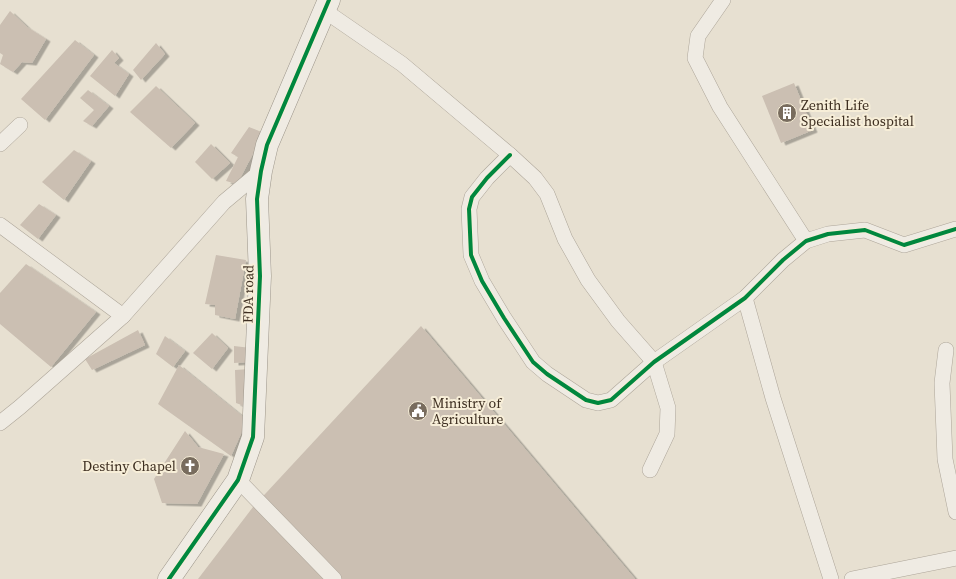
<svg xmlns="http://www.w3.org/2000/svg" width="956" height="579" font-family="'Source Serif 4',serif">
<defs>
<filter id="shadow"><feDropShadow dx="4.5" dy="2.5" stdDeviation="0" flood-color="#0004"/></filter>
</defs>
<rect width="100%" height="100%" fill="#e7e0d1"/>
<g fill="#cbbfb2" filter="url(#shadow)">
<polygon points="10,11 27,27 46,39 32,63 22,62 13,72 0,64 3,55 0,53 0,25"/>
<polygon points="75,40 94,55 45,120 21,99"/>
<polygon points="156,43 165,54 141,80 133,70"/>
<polygon points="112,50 119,58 114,63 129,74 115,96 90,76"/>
<polygon points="794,83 813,130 781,143 762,96"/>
<polygon points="156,86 195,123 171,148 130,112"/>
<polygon points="88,90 109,106 92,126 83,121 94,110 80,98"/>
<polygon points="249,127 264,133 237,184 226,181 238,157 231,153"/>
<polygon points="211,144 230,163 212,179 195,162"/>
<polygon points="74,150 91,161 64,200 42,182"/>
<polygon points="39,204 56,215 38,239 20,225"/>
<polygon points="216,255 246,260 235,319 215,315 215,305 205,304"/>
<polygon points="26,264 96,312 51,367 0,324 0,293"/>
<polygon points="421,326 635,579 198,579 253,507"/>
<polygon points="138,330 145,345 92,370 85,359"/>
<polygon points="212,333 228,348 212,369 193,353"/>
<polygon points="165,336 185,351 173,367 156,354"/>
<polygon points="234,346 251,348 248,362 234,363"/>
<polygon points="179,365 247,420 231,456 158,404"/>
<polygon points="250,369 247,407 236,403 235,370"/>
<polygon points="185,431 198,447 224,454 197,504 162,503 154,479"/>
</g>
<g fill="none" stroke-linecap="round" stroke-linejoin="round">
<defs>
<g id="street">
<polyline points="723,0 698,36 695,58 720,107 806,241"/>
<polyline points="325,11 402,64 510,155 535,178 547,194 565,239 588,280 618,321 654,362 668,408 667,434 650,470"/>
<polyline points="0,144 20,125"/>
<polyline points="510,155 487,178 472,197 469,209 471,255 482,281 504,318 533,362 547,374 586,400 598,403 611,400 654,362 745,298 783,260 806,241 828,234 865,230 904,245 956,229"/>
<polyline points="0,225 123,316 224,202 261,171"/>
<polyline points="745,298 773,398 831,579"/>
<polyline points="946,350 942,383 945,459 956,512"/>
<polyline points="0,423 20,407 123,316"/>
<polyline points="238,480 334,579"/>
<polyline points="852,579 956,558"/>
</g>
<polyline id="secondary" points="169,579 238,480 253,437 260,276 257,199 261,171 267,145 329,0"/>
</defs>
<use href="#street" stroke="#ada599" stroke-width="16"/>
<use href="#secondary" stroke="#9c958a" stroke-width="23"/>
<use href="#street" stroke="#efebe3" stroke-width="15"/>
<use href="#secondary" stroke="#efebe3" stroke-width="22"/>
<defs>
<g id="cycleway">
<polyline points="510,155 487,178 472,197 469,209 471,255 482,281 504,318 533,362 547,374 586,400 598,403 611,400 654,362 745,298 783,260 806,241 828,234 865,230 904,245 956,229"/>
<polyline points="169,579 238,480 253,437 260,276 257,199 261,171 267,145 329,0"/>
</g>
</defs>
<use href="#cycleway" stroke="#f7eed8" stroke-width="6"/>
<use href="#cycleway" stroke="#00873e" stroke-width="4"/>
</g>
<defs>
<symbol id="building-disc" viewBox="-11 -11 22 22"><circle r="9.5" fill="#786c5e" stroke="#f7eed8"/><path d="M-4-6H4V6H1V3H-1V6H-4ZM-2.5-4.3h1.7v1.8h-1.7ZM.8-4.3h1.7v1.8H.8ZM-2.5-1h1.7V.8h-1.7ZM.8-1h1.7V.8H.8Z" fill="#fff"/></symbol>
<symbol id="civic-disc" viewBox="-11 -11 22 22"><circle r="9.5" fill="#786c5e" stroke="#f7eed8"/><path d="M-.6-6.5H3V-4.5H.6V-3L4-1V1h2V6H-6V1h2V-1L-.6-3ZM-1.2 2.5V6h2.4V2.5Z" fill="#fff"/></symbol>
<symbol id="church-disc" viewBox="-11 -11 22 22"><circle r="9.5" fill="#786c5e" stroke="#f7eed8"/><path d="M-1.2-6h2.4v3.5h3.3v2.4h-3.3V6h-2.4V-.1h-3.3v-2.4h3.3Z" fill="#fff"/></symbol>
</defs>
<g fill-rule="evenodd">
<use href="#building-disc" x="776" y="102" width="22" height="22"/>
<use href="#civic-disc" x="407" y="400" width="22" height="22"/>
<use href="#church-disc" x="179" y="455" width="22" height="22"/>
</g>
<g text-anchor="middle" stroke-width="4" stroke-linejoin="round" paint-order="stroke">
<g font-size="14" fill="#3d2e20" stroke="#f7eed8" text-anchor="start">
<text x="801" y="110">Zenith Life<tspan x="801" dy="16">Specialist hospital</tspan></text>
<text x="432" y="408">Ministry of<tspan x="432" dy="16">Agriculture</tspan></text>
<text x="176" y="471" text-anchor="end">Destiny Chapel</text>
</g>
<g font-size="14" fill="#3d2e20" stroke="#f7eed8">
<text transform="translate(248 294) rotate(-89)" y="5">FDA road</text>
</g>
</g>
</svg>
